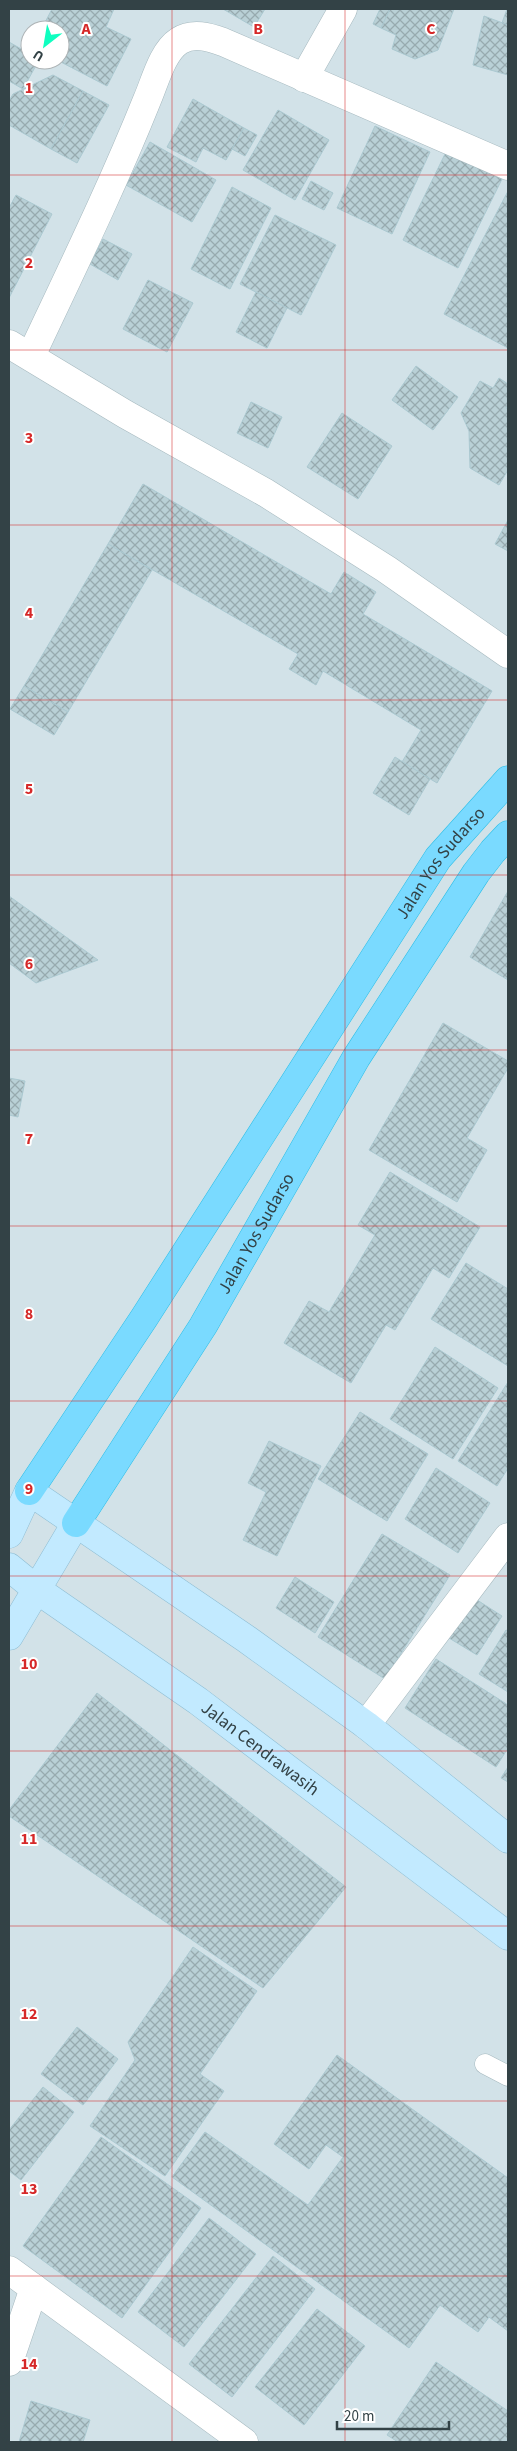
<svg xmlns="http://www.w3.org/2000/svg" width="517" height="2451" font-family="'Source Sans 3',sans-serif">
<defs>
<pattern id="building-cross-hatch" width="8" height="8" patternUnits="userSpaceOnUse" patternTransform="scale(1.25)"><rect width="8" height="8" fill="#b9d0d6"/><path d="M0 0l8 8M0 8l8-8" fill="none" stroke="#97aaaf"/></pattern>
</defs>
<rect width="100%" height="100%" fill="#e4eff3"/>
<path fill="#d2e2e8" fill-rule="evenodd" d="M9 9H508V2442H9ZM30 30H60V60H30Z"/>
<g fill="url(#building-cross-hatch)" stroke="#abc9d1">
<polygon points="52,9 114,9 106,27 131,39 107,86 57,60 60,60 60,30 41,30"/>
<polygon points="223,9 265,9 254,27"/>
<polygon points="380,9 390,9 381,28 373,24"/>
<polygon points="390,9 454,9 438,50 415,59 392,49 396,35 381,28"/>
<polygon points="507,9 508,9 508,25 502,23"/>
<polygon points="484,16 508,25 508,75 473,65"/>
<polygon points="9,42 30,54 30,60 39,60 23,89 9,81"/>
<polygon points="53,75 83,91 51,149 9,125 9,101 13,94"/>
<polygon points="83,91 109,105 77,163 51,149"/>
<polygon points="193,99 244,128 226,160 203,148 196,162 167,147"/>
<polygon points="278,110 329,140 295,200 243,170"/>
<polygon points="375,126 430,152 392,234 337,208"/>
<polygon points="244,128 257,135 245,156 232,149"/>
<polygon points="150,142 216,180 192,222 126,185"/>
<polygon points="446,152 502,179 458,268 403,240"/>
<polygon points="311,181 333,193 324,210 302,199"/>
<polygon points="232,187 271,208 230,289 191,269"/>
<polygon points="508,191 508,348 444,314"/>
<polygon points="16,195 52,214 9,298 9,208"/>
<polygon points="275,215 336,245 301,315 240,284"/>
<polygon points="103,239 132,254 118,280 90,264"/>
<polygon points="148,280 193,303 167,352 123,329"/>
<polygon points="256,292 287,308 267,348 236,332"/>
<polygon points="416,366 458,397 433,430 392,400"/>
<polygon points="499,378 508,384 508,405 506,408 508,409 508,470 499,485 470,468 469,431 461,413 480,381 493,388"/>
<polygon points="251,402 282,417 268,448 237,433"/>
<polygon points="342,413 392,446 358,499 307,467"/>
<polygon points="143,484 331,594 344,572 376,592 363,614 492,691 437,783 402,762 421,730 323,671 316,685 289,669 298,654 108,544"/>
<polygon points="508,520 508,551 495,544"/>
<polygon points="108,544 152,570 68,712 24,686"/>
<polygon points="24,686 68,712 54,735 10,709"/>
<polygon points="395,757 430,779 409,815 373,793"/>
<polygon points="508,891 508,980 470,957"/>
<polygon points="9,896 98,960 36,983 9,963"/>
<polygon points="443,1023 508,1061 508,1068 467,1138 487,1150 457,1202 369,1150"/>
<polygon points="9,1078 25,1081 18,1117 9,1115"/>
<polygon points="390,1172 480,1227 449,1278 433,1268 395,1330 386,1325 351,1383 284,1343 309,1301 329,1312 375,1235 358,1225"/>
<polygon points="466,1263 508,1289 508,1366 431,1319"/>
<polygon points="435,1347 498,1388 453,1459 390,1419"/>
<polygon points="508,1382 508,1468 497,1486 458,1461"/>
<polygon points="360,1412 428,1454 387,1521 318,1479"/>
<polygon points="269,1441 321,1466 277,1556 243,1540 266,1492 248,1483"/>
<polygon points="436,1468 490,1503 458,1553 405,1519"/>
<polygon points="382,1534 450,1575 385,1679 318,1637"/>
<polygon points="295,1577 334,1602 315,1633 276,1608"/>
<polygon points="474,1598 502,1616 477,1655 449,1638"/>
<polygon points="506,1630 508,1631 508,1692 479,1674"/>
<polygon points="436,1659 508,1705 508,1748 496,1767 405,1708"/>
<polygon points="97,1693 346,1887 263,1988 9,1816 9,1810"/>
<polygon points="508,1767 508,1782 501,1778"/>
<polygon points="193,1947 257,1991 200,2074 224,2091 165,2176 90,2126 135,2060 128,2042"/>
<polygon points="77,2027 118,2059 83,2105 41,2074"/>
<polygon points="337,2055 508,2178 508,2331 489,2317 478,2332 440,2305 409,2348 172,2177 205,2132 308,2205 343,2157 326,2145 309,2169 274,2144"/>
<polygon points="43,2087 74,2112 21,2180 9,2171 9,2130"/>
<polygon points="101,2137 201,2208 122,2318 23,2246"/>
<polygon points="209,2218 256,2254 184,2347 138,2312"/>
<polygon points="273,2256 315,2289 232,2397 189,2364"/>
<polygon points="317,2309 365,2346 304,2425 255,2387"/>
<polygon points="436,2362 508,2411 508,2442 398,2442 387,2435"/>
<polygon points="31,2401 90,2420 83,2442 19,2442"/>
</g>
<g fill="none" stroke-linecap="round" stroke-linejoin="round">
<defs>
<polyline id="service" points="485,2064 508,2076"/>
<g id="minor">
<polyline points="304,78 343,9"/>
<polyline points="9,344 125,414 266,493 386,569 508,654"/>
<path d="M31 356C71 271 112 187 147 100 155 82 162 52 179 41 193 32 209 37 223 42L508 166"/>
<polyline points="366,1725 508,1537"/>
<polyline points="9,2270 244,2442"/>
<polyline points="9,2362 34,2288"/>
</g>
<g id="secondary">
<polyline points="9,1534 29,1491 245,1638 366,1725 508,1839"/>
<path id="s1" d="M9 1567 36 1589 198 1701 508 1936"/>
<polyline points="9,1636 76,1523"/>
</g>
<g id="trunk">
<path id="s2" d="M29 1491 144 1318 438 858 508 780"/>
<path id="s3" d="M76 1523 203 1326 356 1058 476 873 493 851 508 835"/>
</g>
</defs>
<use href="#service" stroke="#a6b9bf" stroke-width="21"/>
<use href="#minor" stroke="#a6b9bf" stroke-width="29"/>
<use href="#secondary" stroke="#8ebdd3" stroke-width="29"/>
<use href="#trunk" stroke="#2abee7" stroke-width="29"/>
<use href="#service" stroke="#fff" stroke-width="20"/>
<use href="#minor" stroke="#fff" stroke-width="28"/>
<use href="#secondary" stroke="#c2eaff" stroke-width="28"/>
<use href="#trunk" stroke="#7adaff" stroke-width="28"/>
</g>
<path fill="none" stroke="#d62828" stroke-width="1" stroke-opacity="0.55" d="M172 9V2442M345 9V2442M9 175H508M9 350H508M9 525H508M9 700H508M9 875H508M9 1050H508M9 1226H508M9 1401H508M9 1576H508M9 1751H508M9 1926H508M9 2101H508M9 2276H508"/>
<g text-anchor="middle" stroke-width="4" stroke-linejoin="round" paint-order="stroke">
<g font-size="18" fill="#334246" stroke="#fff">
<text dy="6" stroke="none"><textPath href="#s2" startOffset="751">Jalan Yos Sudarso</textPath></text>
<text dy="6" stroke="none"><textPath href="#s3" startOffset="341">Jalan Yos Sudarso</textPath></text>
<text dy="6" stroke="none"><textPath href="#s1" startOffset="310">Jalan Cendrawasih</textPath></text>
</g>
</g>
<g font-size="16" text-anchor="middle" font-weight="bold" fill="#d62828" stroke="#fff" stroke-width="4" stroke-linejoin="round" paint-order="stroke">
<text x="86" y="34">A</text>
<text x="258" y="34">B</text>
<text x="431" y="34">C</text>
<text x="29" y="93">1</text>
<text x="29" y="268">2</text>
<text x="29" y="443">3</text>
<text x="29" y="618">4</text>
<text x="29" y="794">5</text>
<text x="29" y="969">6</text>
<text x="29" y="1144">7</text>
<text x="29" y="1319">8</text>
<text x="29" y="1494">9</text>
<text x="29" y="1669">10</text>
<text x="29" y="1844">11</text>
<text x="29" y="2019">12</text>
<text x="29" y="2194">13</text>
<text x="29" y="2369">14</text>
</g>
<rect width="517" height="2451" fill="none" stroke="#334246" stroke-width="20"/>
<g transform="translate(45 45) rotate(211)"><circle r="24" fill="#ffffff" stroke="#adb3b5"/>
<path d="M0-4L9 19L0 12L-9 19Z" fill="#0fffc0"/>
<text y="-8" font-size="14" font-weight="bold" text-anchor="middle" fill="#334246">U</text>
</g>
<path d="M337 2421v8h112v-8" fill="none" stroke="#334246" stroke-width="2.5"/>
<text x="344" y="2421" font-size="15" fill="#334246" stroke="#ffffff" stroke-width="4" paint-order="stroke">20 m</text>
</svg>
